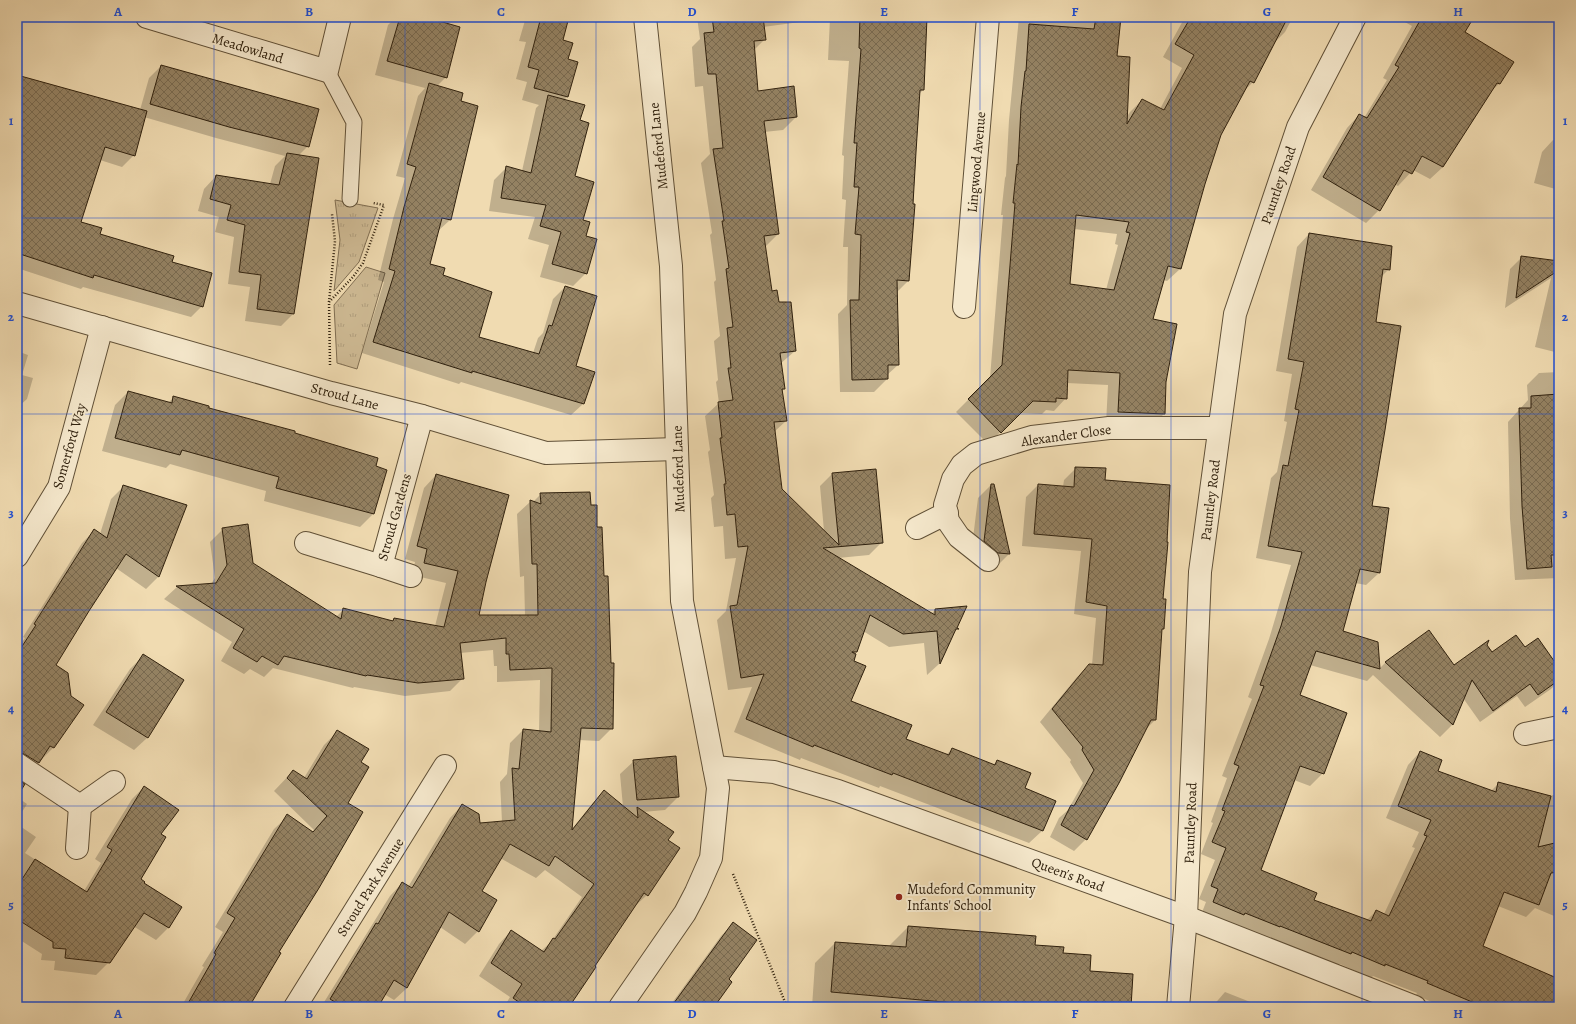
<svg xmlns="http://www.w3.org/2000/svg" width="1576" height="1024" font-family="Alegreya,serif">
<defs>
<pattern id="grass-tufts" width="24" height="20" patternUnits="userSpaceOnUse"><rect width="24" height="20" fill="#cfbb95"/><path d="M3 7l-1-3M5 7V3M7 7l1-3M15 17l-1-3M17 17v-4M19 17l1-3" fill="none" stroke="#b2a07f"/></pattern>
<pattern id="building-cross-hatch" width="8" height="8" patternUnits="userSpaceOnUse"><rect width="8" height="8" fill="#948263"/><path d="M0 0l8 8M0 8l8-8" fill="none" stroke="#796a50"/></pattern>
</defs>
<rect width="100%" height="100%" fill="#f0dbb1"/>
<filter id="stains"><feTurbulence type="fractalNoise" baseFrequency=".005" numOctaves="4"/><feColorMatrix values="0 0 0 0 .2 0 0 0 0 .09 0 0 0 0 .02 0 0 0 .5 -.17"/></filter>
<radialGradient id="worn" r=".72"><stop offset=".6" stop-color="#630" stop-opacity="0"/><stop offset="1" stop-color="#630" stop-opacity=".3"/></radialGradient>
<g fill="url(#grass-tufts)" stroke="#806e52">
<polygon points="335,200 378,208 359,262 334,291 340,240"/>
<polygon points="366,267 385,273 357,369 337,363 334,305"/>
</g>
<g fill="#0003" fill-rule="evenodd">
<polygon points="396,17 421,17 446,77 437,86 460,102 450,220 438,231 428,265 442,276 478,337 533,353 538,338 543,333 553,299 565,287 575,367 583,404 571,415 461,382 459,384 362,353 384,282 378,280 393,219 405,178 396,176 418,96 425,88 375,75 388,25"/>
<polygon points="526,17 568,17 562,41 567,60 577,63 567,97 564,100 579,121 574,177 585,237 586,273 573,286 540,277 549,245 528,239 535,217 489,211 494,180 507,167 522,171 536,108 539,105 522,100 527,82 516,79 526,42 519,41"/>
<polygon points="697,17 926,17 923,90 919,94 908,281 896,293 898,365 887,375 887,379 874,392 840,392 838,314 847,305 848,247 843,247 846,200 842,199 844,156 842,155 849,61 828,60 830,18 763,27 765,39 754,50 758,92 796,117 783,130 764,132 778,234 765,247 771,292 778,303 795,351 780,364 784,389 782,391 786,421 774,432 782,489 824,531 820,486 832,474 882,542 869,555 838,558 931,614 935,610 957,629 953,634 939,664 927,675 924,643 889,647 863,631 856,651 853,654 850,701 904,739 946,755 952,749 993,765 997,761 1024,788 1042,831 1029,843 880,786 879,788 801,758 800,760 734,732 752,687 728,690 717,620 726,611 736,558 725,559 723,526 714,527 711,498 714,495 708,452 710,450 705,416 719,403 716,382 718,380 714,341 720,336 714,282 716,280 710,235 712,233 701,163 710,154 703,86 695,87 692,47 700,39"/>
<path d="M1019 17H1120L1116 57 1126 118 1130 112 1142 100 1160 109 1182 68 1163 57 1185 17H1293L1285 32 1273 44 1253 82 1243 92 1220 135 1204 183 1180 269 1167 281 1163 280 1151 320 1165 382 1164 414 1151 426 1106 424 1108 385 1067 383 1066 398 1054 411 1046 410 1042 414 1020 413 988 444 956 412 990 378 1003 215H1001L1005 178 1006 176 1009 120ZM1074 229 1117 234 1115 244 1118 245 1106 290 1069 284Z"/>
<polygon points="1396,17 1472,17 1464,32 1499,84 1490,92 1443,167 1430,179 1413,170 1398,186 1394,184 1379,210 1366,223 1311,190 1347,128 1359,115 1364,118 1387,80 1383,78 1412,26"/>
<polygon points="161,66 308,146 298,156 318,159 293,314 281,326 245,321 250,287 228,284 234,237 215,232 219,217 198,211 204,189 216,176 270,184 275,166 285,156 216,138 144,117 134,155 122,167 100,160 80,223 99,234 171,263 202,306 191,317 83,287 81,289 17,268 17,76 140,110 149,78"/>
<polygon points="1559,137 1559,190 1534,183 1542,152 1553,140 1558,141"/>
<polygon points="1309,234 1389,269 1381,277 1375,323 1370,507 1388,509 1379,573 1366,585 1355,583 1342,631 1379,669 1385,663 1428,631 1454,666 1485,645 1491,653 1524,649 1559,670 1559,681 1551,689 1525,707 1517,696 1480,722 1463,698 1452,725 1440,737 1373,675 1367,681 1310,665 1299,695 1323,773 1310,786 1294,780 1260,870 1313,900 1366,921 1376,911 1384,914 1415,848 1412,847 1419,832 1386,818 1408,765 1420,752 1436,771 1491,791 1499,783 1549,796 1559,794 1559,918 1535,908 1526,917 1498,906 1482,947 1552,977 1559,979 1559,1007 1443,1007 1416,995 1417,993 1373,976 1371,978 1340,964 1338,965 1201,915 1206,902 1199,899 1215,860 1201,854 1213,823 1211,822 1227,778 1222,776 1252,699 1248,697 1269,639 1291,565 1256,558 1271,478 1277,472 1287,422 1284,421 1292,374 1276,371 1297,247"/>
<polygon points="1559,237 1559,353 1535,347 1551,278 1505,308 1510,269 1522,257 1553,261"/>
<polygon points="17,351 28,355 22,375 33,378 27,399 17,408"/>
<polygon points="1559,372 1559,578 1515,580 1510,519 1508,422 1528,400 1527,385 1539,373"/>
<polygon points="128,392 168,403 174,397 207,409 294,434 374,467 373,514 360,527 264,501 266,491 170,464 166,468 102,451 115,405"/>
<polygon points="17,453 20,455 17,460"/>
<polygon points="1076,468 1104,481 1162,600 1163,629 1161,631 1155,720 1145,730 1086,839 1074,851 1050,837 1059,818 1068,810 1083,783 1070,762 1071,760 1040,722 1077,677 1089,665 1092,665 1096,618 1074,614 1081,551 1022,546 1026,497 1038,485 1063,487 1064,480"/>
<polygon points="436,475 485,582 478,616 525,616 524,576 520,577 517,514 530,502 533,502 541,494 590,506 596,528 612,728 599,741 579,740 571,830 592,804 604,792 623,807 620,774 634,761 678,797 665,810 643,812 667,840 647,895 634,907 593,966 568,1007 504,1007 510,997 479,976 499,944 511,931 541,951 551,942 582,897 545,870 536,878 500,858 480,891 495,901 478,931 465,944 440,927 407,988 394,1000 384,994 376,1007 321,1007 390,896 402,883 408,887 450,818 462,805 479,824 502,822 500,782 507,774 510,743 523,730 539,732 540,680 497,682 497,666 494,666 493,650 460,653 463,678 450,691 405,696 354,687 353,688 273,668 264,677 250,669 244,674 221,661 232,642 164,599 177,587 211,584 215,578 210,542 223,529 253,564 336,617 343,610 392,621 394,619 435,626 446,583 412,575 415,562 405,559 424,488"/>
<polygon points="991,485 1009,554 996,567 971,554 978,498"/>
<polygon points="123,487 185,506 158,577 146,589 116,568 54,666 70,697 82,705 53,748 26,775 17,769 17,649 25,638 23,637 82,543 94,531 100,534 111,499"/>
<polygon points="143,656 147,738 134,750 93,725 130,669"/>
<polygon points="337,732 359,763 346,803 277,952 248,1007 181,1007 204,967 202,966 223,932 215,927 274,829 288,816 312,833 314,830 274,791 293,771 304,778 324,745"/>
<polygon points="144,787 159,834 139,879 142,883 181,907 168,928 156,940 133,926 109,962 96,975 54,970 55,961 41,960 42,954 17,938 17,824 36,837 25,853 84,891 101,863 95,859 132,799"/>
<polygon points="17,797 27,804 17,820"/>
<polygon points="733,924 727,980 712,1007 669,1007 721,936"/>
<polygon points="908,927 1013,1007 812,1007 815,963 835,943 888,947"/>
<polygon points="1225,992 1263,1007 1212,1007"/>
</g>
<g fill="url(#building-cross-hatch)" stroke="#30210e" fill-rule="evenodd">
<polygon points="400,17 425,17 460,27 447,78 387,61"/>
<polygon points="541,17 569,17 563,40 573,43 568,59 578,62 568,97 534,88 539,70 528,67"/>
<polygon points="712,17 763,17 766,40 754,41 758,91 794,86 797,117 764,121 779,234 764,236 772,291 777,290 779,302 791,302 796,351 780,353 785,389 782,389 787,421 774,422 782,489 839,545 832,473 876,469 883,543 823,548 935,615 935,609 967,606 957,628 959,629 956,629 940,664 937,631 903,634 870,615 857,652 852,652 856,654 854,661 866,666 851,701 912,725 906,739 949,755 952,748 995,765 997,760 1031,773 1025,788 1056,801 1043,831 893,773 892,775 814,745 813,747 746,719 764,674 741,678 730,606 737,605 748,546 738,547 735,514 727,515 724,484 726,484 720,438 722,438 718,402 733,400 728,368 731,368 727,328 733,327 726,269 729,268 722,221 724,221 713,149 723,148 716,74 708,74 704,33 714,32"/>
<polygon points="860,17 927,17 924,90 920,90 916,152 913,204 915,204 909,281 897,280 899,365 888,365 888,379 852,380 850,300 859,300 861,235 855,234 859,187 854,187 857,143 854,143 861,49 859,48"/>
<path d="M1096 17H1121L1117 56 1130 57 1127 124 1142 99 1164 110 1194 55 1175 44 1191 17H1288L1254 83 1250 81 1221 135 1205 184 1181 269 1168 266 1153 319 1177 324 1166 382 1165 414 1118 412 1120 373 1068 370 1067 399 1056 398V402L1033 401 1001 433 968 399 1002 365 1015 203H1013L1017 164 1018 165 1021 107 1025 71H1026L1029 24 1094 29ZM1076 215 1129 222 1126 232 1130 233 1114 290 1070 284Z"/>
<polygon points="1422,17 1474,17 1465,32 1514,62 1500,84 1497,83 1443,167 1422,156 1412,174 1404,170 1380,211 1323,177 1359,114 1367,118 1399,67 1395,65"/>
<polygon points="161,65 319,109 309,147 229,127 150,104"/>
<polygon points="17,75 147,111 135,156 105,147 81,222 102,228 100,234 174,256 172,262 212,273 203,307 94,275 93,278 17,253"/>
<polygon points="429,83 463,93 461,101 478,106 451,220 442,218 430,264 445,268 443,275 492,292 479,337 539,354 549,325 552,326 565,286 597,296 576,366 595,372 584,404 472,371 472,373 373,342 395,271 389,269 404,207 416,167 407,164"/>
<polygon points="548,95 585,105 580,120 589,123 575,176 594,182 583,220 590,222 586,236 597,239 587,274 552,264 561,232 540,226 546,205 501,198 506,166 531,173"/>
<polygon points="287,153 319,158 294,314 257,309 261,275 239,272 245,225 227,220 231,205 210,199 216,175 279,185"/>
<polygon points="1309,233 1392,246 1390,270 1383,269 1376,322 1401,326 1385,430 1372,506 1389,508 1380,573 1360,569 1343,631 1378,642 1380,669 1316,651 1300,695 1347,713 1324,774 1300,766 1261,870 1317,893 1314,900 1371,921 1376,910 1389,916 1427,836 1424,835 1431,820 1398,806 1420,751 1442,760 1438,771 1496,792 1498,782 1551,796 1538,847 1559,842 1559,872 1551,873 1539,905 1504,892 1483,946 1559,979 1559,1007 1484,1007 1427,983 1428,981 1385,964 1385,966 1352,952 1351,954 1280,926 1280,927 1245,913 1244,915 1213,902 1218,889 1211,886 1226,848 1212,842 1225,811 1222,810 1239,766 1234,764 1264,686 1260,685 1281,626 1302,552 1268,546 1283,465 1288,466 1299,410 1295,409 1304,362 1288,359"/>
<polygon points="1521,256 1559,261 1559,270 1516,298"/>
<polygon points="128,391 172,403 173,396 209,406 209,408 295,431 295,433 378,458 376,466 387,470 374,514 276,488 279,477 182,450 180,455 115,438"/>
<polygon points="1559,394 1559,555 1551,555 1552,567 1527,569 1522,506 1519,408 1531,408 1531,396"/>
<polygon points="1075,467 1106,468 1105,480 1170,485 1167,542 1168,542 1163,599 1166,599 1164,629 1162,629 1156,720 1151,720 1119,783 1087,840 1061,825 1071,805 1074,806 1094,770 1082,750 1083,747 1052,709 1089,664 1103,665 1107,606 1086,602 1092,539 1034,534 1038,484 1074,487"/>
<polygon points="436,474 509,495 486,582 479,615 538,615 537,564 532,564 530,500 541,504 540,493 590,492 591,505 597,505 597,527 602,527 604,576 608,576 611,663 614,663 613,729 581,728 572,830 604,790 638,818 637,807 674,832 668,840 680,848 648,896 644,893 595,966 596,967 569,1007 526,1007 513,998 522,984 491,963 511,930 544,952 553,938 555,939 594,884 555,856 549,866 510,844 482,891 497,900 479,932 449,912 407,988 394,980 378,1007 343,1007 330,999 376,923 378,924 402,882 412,888 462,804 479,814 480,823 515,820 512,768 519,769 523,729 551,732 552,668 510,670 509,654 506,654 506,638 460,643 464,679 418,683 367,675 366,676 284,656 278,665 262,656 257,662 233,648 244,629 176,586 216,583 227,565 222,528 248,524 253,563 341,619 343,608 393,621 394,618 444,627 458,571 424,563 427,549 417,546"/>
<polygon points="991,484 994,484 1010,554 998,553 984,541"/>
<polygon points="123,485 187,505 159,577 126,554 89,611 56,665 68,673 71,696 84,705 54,748 50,746 39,763 24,754 17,752 17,654 36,625 34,624 94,529 107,538"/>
<polygon points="1429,630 1454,665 1489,640 1487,645 1492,652 1516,635 1525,647 1538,638 1559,668 1559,680 1538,695 1530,684 1493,711 1472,680 1453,725 1385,662"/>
<polygon points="143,654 184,680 148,738 106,712"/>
<polygon points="337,730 369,749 361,762 369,767 348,803 363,812 319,888 279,952 281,953 249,1007 186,1007 216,954 214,953 235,918 227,913 287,814 313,832 327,816 287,778 293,770 307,779"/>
<polygon points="676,756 679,797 637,800 633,760"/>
<polygon points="17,779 25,784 17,797"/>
<polygon points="144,786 179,810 161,834 166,837 141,879 145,882 144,883 182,907 169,928 144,913 110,963 65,958 66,949 53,948 53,942 17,919 17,887 35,859 87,892 112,850 107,847"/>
<polygon points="733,922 757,940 729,979 732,982 714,1007 671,1007"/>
<polygon points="908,926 1036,936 1035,945 1064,947 1063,953 1091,955 1090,971 1133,974 1131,1007 1000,1007 831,992 835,942 906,947"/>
</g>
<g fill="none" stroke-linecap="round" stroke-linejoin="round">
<defs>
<polyline id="lane" points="327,71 354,122 350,199"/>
<g id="street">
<polyline points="147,17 327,71 340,17"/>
<polyline points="17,303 331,393 422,416 546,453 677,449"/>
<polyline points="964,307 988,17"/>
<polyline points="917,528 947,513"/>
<polyline points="306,543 381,566 422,416"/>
<polyline points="17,556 59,487 102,327"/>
<polyline points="988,560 959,537 948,521 945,505 953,479 962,465 976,454 1032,437 1109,428 1219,428"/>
<polyline points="381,566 411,576"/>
<polyline points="1525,734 1559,727"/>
<polyline points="17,764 80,806 114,782"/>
<polyline points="714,767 774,772 838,791 1186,917 1415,1007"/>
<polyline points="77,848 80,806"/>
<polyline points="295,1007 445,766"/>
<polyline points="620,1007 685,913 696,892 711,858 718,788 682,601 671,266 645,17"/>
<polyline points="1178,1007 1186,917 1200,572 1235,314 1298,127 1355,17"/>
</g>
</defs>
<use href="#lane" stroke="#605037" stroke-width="17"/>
<use href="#street" stroke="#605037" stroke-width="24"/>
<g stroke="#30210e" stroke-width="2.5" stroke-dasharray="1 2" stroke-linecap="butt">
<polyline points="329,302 335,241 332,214"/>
<polyline points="330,365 329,302 353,277 363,263 384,205 373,203"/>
<polyline points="733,874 787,1007"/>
</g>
<use href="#lane" stroke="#f5e8cc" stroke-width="15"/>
<use href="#street" stroke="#f5e8cc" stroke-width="22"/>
</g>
<path fill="none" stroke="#1d4ed8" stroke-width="1" stroke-opacity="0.55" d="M214 17V1007M405 17V1007M596 17V1007M788 17V1007M980 17V1007M1171 17V1007M1362 17V1007M17 218H1559M17 414H1559M17 610H1559M17 806H1559"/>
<circle fill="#8f2418" stroke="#f5e8cc" stroke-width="1.5" cx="899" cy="897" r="4"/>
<g text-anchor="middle" stroke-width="4" stroke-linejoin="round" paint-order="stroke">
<g font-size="14" fill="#30210e" stroke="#f5e8cc">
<text transform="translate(248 48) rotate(17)" y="5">Meadowland</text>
<text transform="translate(658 146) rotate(-96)" y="5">Mudeford Lane</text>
<text transform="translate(976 162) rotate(-85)" y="5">Lingwood Avenue</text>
<text transform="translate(1278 185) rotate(-71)" y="5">Pauntley Road</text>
<text transform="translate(345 396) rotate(15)" y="5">Stroud Lane</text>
<text transform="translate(1066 435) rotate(-8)" y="5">Alexander Close</text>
<text transform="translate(69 446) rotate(-74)" y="5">Somerford Way</text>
<text transform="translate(678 469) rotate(-92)" y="5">Mudeford Lane</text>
<text transform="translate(1210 500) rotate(-83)" y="5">Pauntley Road</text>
<text transform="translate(394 517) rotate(-74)" y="5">Stroud Gardens</text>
<text transform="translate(1190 823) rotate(-88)" y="5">Pauntley Road</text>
<text transform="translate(1068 874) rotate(20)" y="5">Queen's Road</text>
<text transform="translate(370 887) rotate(-58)" y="5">Stroud Park Avenue</text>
</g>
<g font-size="14" fill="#30210e" stroke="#f5e8cc" text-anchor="start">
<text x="907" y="894">Mudeford Community<tspan x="907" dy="16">Infants' School</tspan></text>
</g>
</g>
<rect width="1576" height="1024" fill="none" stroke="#f0dbb1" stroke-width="44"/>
<rect x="22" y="22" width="1532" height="980" fill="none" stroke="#1d4ed8" stroke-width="1.5"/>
<g font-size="13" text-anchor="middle" font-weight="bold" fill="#1d4ed8">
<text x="118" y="16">A</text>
<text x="309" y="16">B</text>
<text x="501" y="16">C</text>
<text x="692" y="16">D</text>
<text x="884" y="16">E</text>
<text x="1075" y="16">F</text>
<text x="1267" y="16">G</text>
<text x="1458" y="16">H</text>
<text x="11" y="125">1</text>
<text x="1565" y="125">1</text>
<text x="11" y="321">2</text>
<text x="1565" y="321">2</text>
<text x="11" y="517">3</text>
<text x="1565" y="517">3</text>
<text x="11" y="713">4</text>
<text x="1565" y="713">4</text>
<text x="11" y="909">5</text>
<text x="1565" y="909">5</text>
<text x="118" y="1018">A</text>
<text x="309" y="1018">B</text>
<text x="501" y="1018">C</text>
<text x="692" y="1018">D</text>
<text x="884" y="1018">E</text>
<text x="1075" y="1018">F</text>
<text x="1267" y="1018">G</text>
<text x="1458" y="1018">H</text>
</g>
<rect width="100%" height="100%" filter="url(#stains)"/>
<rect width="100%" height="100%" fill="url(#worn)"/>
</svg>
